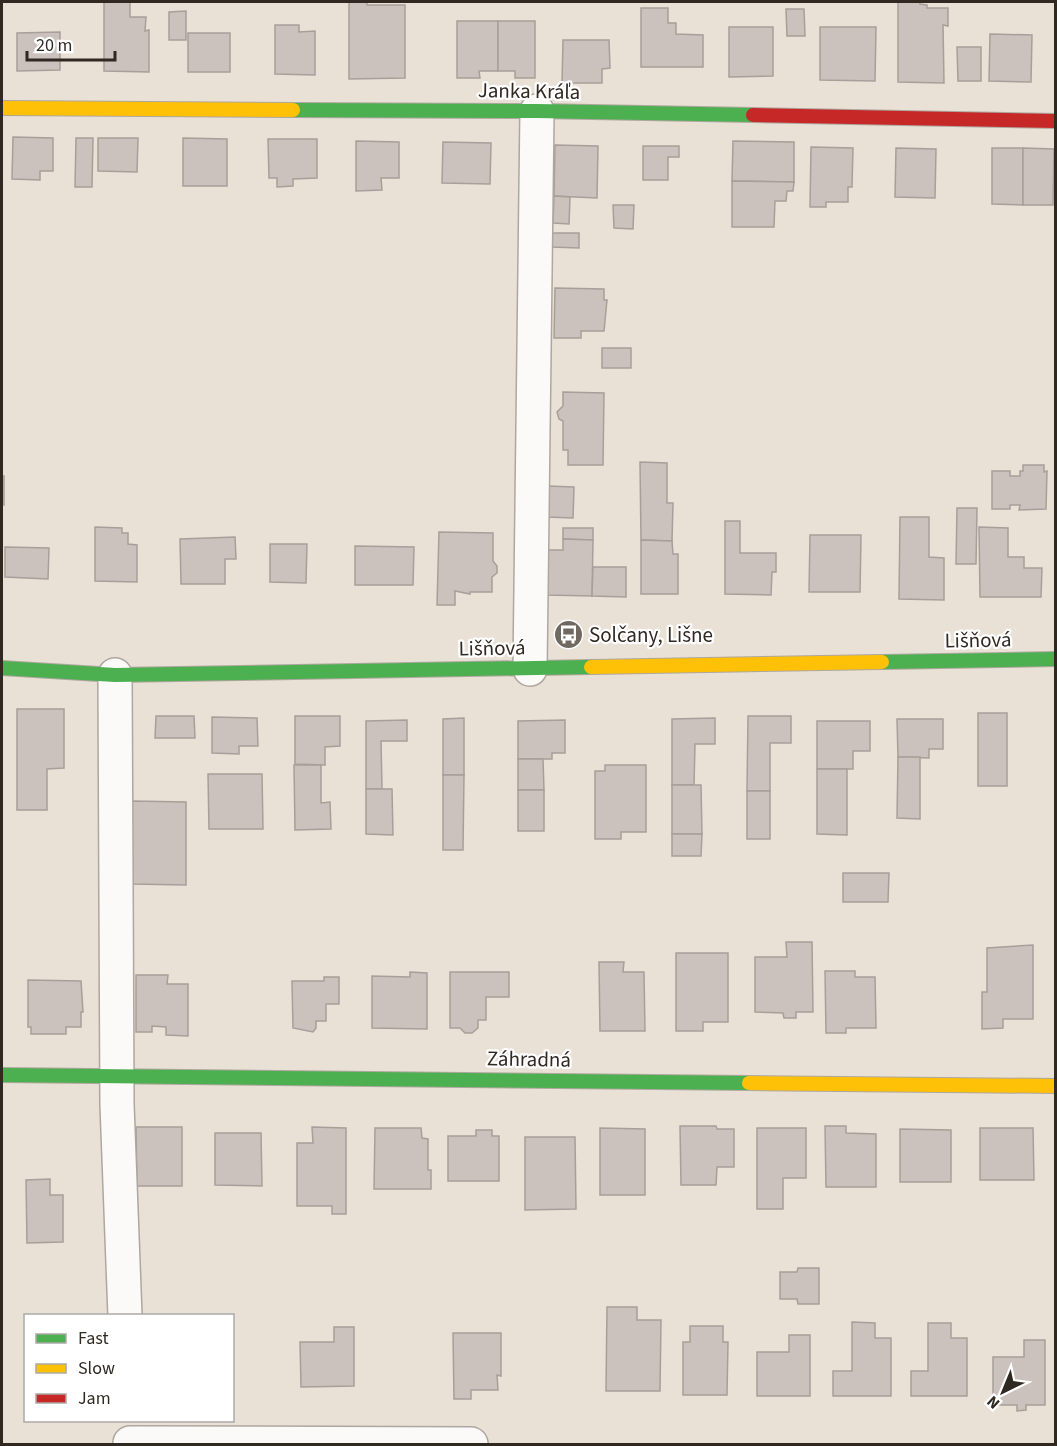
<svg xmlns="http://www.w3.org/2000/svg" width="1057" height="1446" font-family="'Source Sans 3',sans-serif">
<rect width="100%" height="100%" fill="#e9e0d6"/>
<g fill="#cbc2bd" stroke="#a89f9b" stroke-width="1.5">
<polygon points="104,2 130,2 130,17 146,17 145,31 149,30 149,72 104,71"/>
<polygon points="349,2 367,2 367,5 405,5 405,78 349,79"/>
<polygon points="898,2 920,2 920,4 927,5 927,8 948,8 948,26 943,25 944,83 898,82"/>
<polygon points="641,8 668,8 668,23 676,23 676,34 703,35 703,67 641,67"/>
<polygon points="786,9 804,9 805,36 787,36"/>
<polygon points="186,11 186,40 169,40 169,12"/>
<polygon points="457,21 498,21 498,71 479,71 480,78 457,78"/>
<polygon points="498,21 535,21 535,78 515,78 515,71 498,71"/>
<polygon points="275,25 299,25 299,32 315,31 315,75 275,74"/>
<polygon points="729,27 773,27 773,76 729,77"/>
<polygon points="820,27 876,27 875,81 820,80"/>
<polygon points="60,32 60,70 17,71 17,33"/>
<rect x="188" y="33" width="42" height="39"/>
<polygon points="990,34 1032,35 1031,82 989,81"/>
<polygon points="563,40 609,40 610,68 602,69 602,83 562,83"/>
<polygon points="957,47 981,47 981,81 958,81"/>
<polygon points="13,137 53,138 53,171 40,171 40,180 12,179"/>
<polygon points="76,138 93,138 92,187 75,187"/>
<polygon points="98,138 138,138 137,172 98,171"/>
<polygon points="183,138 227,139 227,186 183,186"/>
<polygon points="268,139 317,139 317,178 293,179 293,186 277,187 277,178 269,178"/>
<polygon points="356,141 399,142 399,178 381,178 382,190 356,191"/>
<polygon points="733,141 794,142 794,182 732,181"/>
<polygon points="443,142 491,143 490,184 442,183"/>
<polygon points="555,145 598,146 597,198 554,196"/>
<polygon points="643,146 679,146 679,157 668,157 668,180 643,180"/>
<polygon points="811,147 853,148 852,187 848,187 848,202 826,202 826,207 810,207"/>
<polygon points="896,148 936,149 935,198 895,197"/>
<polygon points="992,148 1023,148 1023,205 992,204"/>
<polygon points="1023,148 1054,149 1053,205 1023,205"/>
<polygon points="732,181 794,182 793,191 787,191 786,201 775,201 774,227 732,227"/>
<polygon points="554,196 570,197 569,224 553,223"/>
<polygon points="613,205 634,205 633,229 614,228"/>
<polygon points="551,233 579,233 579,248 551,247"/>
<polygon points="555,288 604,289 604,300 607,300 604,331 581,331 581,338 554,338"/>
<rect x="602" y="348" width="29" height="20"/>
<polygon points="563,392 604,393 603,465 568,465 568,450 563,450 563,421 559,419 557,412 563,406"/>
<polygon points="640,462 667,463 667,503 673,503 672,541 641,540"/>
<polygon points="1023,465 1044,465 1044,472 1047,471 1046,509 1019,510 1020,505 1010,505 1010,509 992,509 992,471 1010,471 1010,476 1020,476 1020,471 1023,471"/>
<rect x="2" y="476" width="2" height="29"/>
<polygon points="547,486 574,487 573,518 547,517"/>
<polygon points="957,508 977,508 976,564 956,564"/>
<polygon points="900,517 929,517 929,557 944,558 944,600 899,599"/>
<polygon points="725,521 740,521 740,553 776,553 776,572 772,572 771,595 725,594"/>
<polygon points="95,527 122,528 122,533 128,533 128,544 137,545 137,582 95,581"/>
<polygon points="979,527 1008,528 1008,557 1024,557 1024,568 1042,568 1041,597 980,597"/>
<polygon points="563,528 593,528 593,540 563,539"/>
<polygon points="439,532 493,533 493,561 497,566 497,573 492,577 492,592 470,592 470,594 455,591 455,605 437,605"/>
<polygon points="810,535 861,535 860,592 809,592"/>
<polygon points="235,537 236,559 225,559 225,584 181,584 180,539"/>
<polygon points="563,539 593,540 592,596 546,595 547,550 563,550"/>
<polygon points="641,540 672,541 673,554 678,554 678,594 641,594"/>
<polygon points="270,544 307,544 306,583 270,582"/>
<polygon points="355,546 414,547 413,585 355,585"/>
<polygon points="5,547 49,548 48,579 5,577"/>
<polygon points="593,567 626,567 626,597 592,596"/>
<polygon points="17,709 64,709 64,768 47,769 47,810 17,810"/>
<rect x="978" y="713" width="29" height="73"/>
<polygon points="156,716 194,716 195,738 155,738"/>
<polygon points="295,716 340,716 340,746 325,747 325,765 295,764"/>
<polygon points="748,716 791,716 791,743 770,743 770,791 747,791"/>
<polygon points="212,717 257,718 258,746 239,746 239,754 212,753"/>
<polygon points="464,718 464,775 443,775 443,719"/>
<polygon points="715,718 715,744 695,744 694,785 672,785 672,719"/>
<polygon points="897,719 943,719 943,749 929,749 929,758 898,757"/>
<polygon points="407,720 407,741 381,741 382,789 366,789 366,721"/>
<polygon points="565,720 565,753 552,753 552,759 518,759 518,721"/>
<polygon points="817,721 870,721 870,751 853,751 853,769 817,769"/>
<polygon points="898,757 920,757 920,819 897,818"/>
<polygon points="518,759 543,759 544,790 518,790"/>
<polygon points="294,765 321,765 321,803 330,802 331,829 295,830"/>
<polygon points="605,765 646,765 646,832 621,832 621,839 595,839 595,771 605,771"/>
<polygon points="817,769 847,769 847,835 817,834"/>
<polygon points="208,774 262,774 263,829 209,829"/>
<polygon points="443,775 464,775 463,850 443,850"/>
<polygon points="672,785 701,785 702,834 672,834"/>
<polygon points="366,789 392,789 393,835 366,834"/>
<rect x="518" y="790" width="26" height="41"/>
<rect x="747" y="791" width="23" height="48"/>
<polygon points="132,801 186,802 186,885 132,884"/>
<polygon points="672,834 702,834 701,856 672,856"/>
<polygon points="843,873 889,873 888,902 843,902"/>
<polygon points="786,942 812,942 813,1012 796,1012 796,1018 784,1018 783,1013 755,1012 755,957 787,957"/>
<polygon points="1033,945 1033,1019 1003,1019 1003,1028 982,1029 982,992 987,992 987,948"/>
<polygon points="676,953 728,953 728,1022 703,1022 703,1031 676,1031"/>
<polygon points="599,962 624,962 623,972 644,972 645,1031 600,1031"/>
<polygon points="825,971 855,971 855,977 875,977 876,1028 846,1028 846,1033 826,1033"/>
<polygon points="410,972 427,973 427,1029 372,1028 372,976 410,977"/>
<polygon points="450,972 509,972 509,997 486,997 486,1020 478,1020 478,1028 472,1033 465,1033 460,1028 450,1028"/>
<polygon points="136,975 168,975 167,984 188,984 188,1036 166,1035 166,1027 152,1026 152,1032 136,1032"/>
<polygon points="324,977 339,977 339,1004 326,1004 326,1021 316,1021 316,1028 313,1032 293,1028 292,981 324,981"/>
<polygon points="28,980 81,981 83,1012 81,1012 81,1027 66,1027 66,1034 31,1034 31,1027 28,1027"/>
<polygon points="680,1126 716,1126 717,1129 734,1129 734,1167 717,1167 716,1185 681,1185"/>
<polygon points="825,1126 846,1126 846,1133 876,1134 876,1187 826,1187"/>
<polygon points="136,1127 182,1127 182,1186 137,1186"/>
<polygon points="312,1127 346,1128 346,1214 332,1214 332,1206 297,1206 297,1143 313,1143"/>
<polygon points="375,1128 421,1128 422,1138 428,1139 428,1170 431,1170 431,1189 374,1189"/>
<polygon points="600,1128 645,1129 645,1195 600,1195"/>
<polygon points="757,1128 806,1128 806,1178 783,1178 783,1209 757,1209"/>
<polygon points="980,1128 1033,1128 1034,1180 980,1180"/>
<polygon points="900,1129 951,1130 951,1182 900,1182"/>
<polygon points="476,1130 492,1130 492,1136 499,1136 499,1181 448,1181 448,1136 476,1136"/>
<polygon points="215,1133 261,1133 262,1186 215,1185"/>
<polygon points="525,1137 575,1137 576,1209 525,1210"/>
<polygon points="50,1179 50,1195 63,1195 63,1242 27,1243 26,1180"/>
<polygon points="798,1268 819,1268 819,1304 798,1304 797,1299 780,1299 780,1272 797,1272"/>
<polygon points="607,1307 637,1307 637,1320 661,1320 660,1391 606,1391"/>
<polygon points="852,1322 875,1323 875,1338 891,1338 891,1396 833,1396 833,1371 852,1371"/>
<polygon points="928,1323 951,1323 951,1338 967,1338 967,1396 911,1396 911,1371 928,1371"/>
<polygon points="690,1326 723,1326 723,1342 728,1342 727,1395 683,1395 683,1342 690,1342"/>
<polygon points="334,1327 354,1327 354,1386 301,1387 300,1342 334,1342"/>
<polygon points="453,1333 501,1333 501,1376 497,1375 498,1390 471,1390 471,1399 454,1399"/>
<polygon points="789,1335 810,1335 810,1396 757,1396 757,1352 789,1352"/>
<polygon points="1024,1340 1045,1340 1045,1405 1026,1405 1026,1410 1017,1411 1017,1405 993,1405 993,1357 1024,1357"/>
</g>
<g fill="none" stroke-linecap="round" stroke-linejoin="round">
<defs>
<g id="street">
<polyline points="530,669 537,111"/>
<polyline points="115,675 117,1104 125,1316"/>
<polyline points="130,1444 130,1443 471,1444"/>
</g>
<g id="fast">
<polyline points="293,110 537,111 753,115"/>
<polyline points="882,662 1056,659"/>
<polyline points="2,668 115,675 591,667"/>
<polyline points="2,1075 749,1083"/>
</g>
<g id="slow">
<polyline points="2,108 293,110"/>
<polyline points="591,667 882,662"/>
<polyline points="749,1083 1056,1086"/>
</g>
<polyline id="jam" points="753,115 1056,121"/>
</defs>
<use href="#street" stroke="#aea79f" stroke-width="36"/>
<use href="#fast" stroke="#aea79f" stroke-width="16"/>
<use href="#slow" stroke="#aea79f" stroke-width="16"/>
<use href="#jam" stroke="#aea79f" stroke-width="16"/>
<use href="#street" stroke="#fcfaf9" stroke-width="33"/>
<use href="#fast" stroke="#4caf50" stroke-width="14"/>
<use href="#slow" stroke="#ffc107" stroke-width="14"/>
<use href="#jam" stroke="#c62828" stroke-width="14"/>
</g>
<defs>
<symbol id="bus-disc" viewBox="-11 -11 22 22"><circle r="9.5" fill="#706961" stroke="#fff"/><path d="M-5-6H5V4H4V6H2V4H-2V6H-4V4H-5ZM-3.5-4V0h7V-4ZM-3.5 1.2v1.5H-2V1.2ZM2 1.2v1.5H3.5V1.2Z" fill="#fff"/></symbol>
</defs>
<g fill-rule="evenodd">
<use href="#bus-disc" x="552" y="618" width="33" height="33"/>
</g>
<g text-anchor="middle" stroke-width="4.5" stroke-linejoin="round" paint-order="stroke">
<g font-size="21" fill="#2f2922" stroke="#fff">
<text transform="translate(529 91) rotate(1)" y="7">Janka Kráľa</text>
<text transform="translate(978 640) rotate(-1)" y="7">Lišňová</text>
<text transform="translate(492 648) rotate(-1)" y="7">Lišňová</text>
<text transform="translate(529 1059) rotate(1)" y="7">Záhradná</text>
</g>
<g font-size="21" fill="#2f2922" stroke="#fff" text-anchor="start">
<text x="589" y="642">Solčany, Lišne</text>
</g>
</g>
<rect width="1057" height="1446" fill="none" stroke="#2f2922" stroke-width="6"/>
<rect x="24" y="1314" width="210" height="108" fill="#ffffff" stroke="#aca9a7" stroke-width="1.5"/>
<rect x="36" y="1334" width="30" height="9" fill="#4caf50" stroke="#aca9a7" stroke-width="1.5"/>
<text x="78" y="1344" font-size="18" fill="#2f2922">Fast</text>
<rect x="36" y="1364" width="30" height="9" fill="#ffc107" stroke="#aca9a7" stroke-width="1.5"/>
<text x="78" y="1374" font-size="18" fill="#2f2922">Slow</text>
<rect x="36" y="1394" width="30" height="9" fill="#c62828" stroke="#aca9a7" stroke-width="1.5"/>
<text x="78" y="1404" font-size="18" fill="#2f2922">Jam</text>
<g transform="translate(1003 1392) rotate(223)" stroke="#ffffff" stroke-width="4.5" paint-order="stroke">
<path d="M0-4.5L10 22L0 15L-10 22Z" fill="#2f2922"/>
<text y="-9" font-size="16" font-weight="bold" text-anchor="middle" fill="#2f2922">N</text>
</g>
<path d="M27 51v9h88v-9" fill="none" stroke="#2f2922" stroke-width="3"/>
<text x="36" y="51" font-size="18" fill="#2f2922" stroke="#ffffff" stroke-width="4.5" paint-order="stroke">20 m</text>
</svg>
